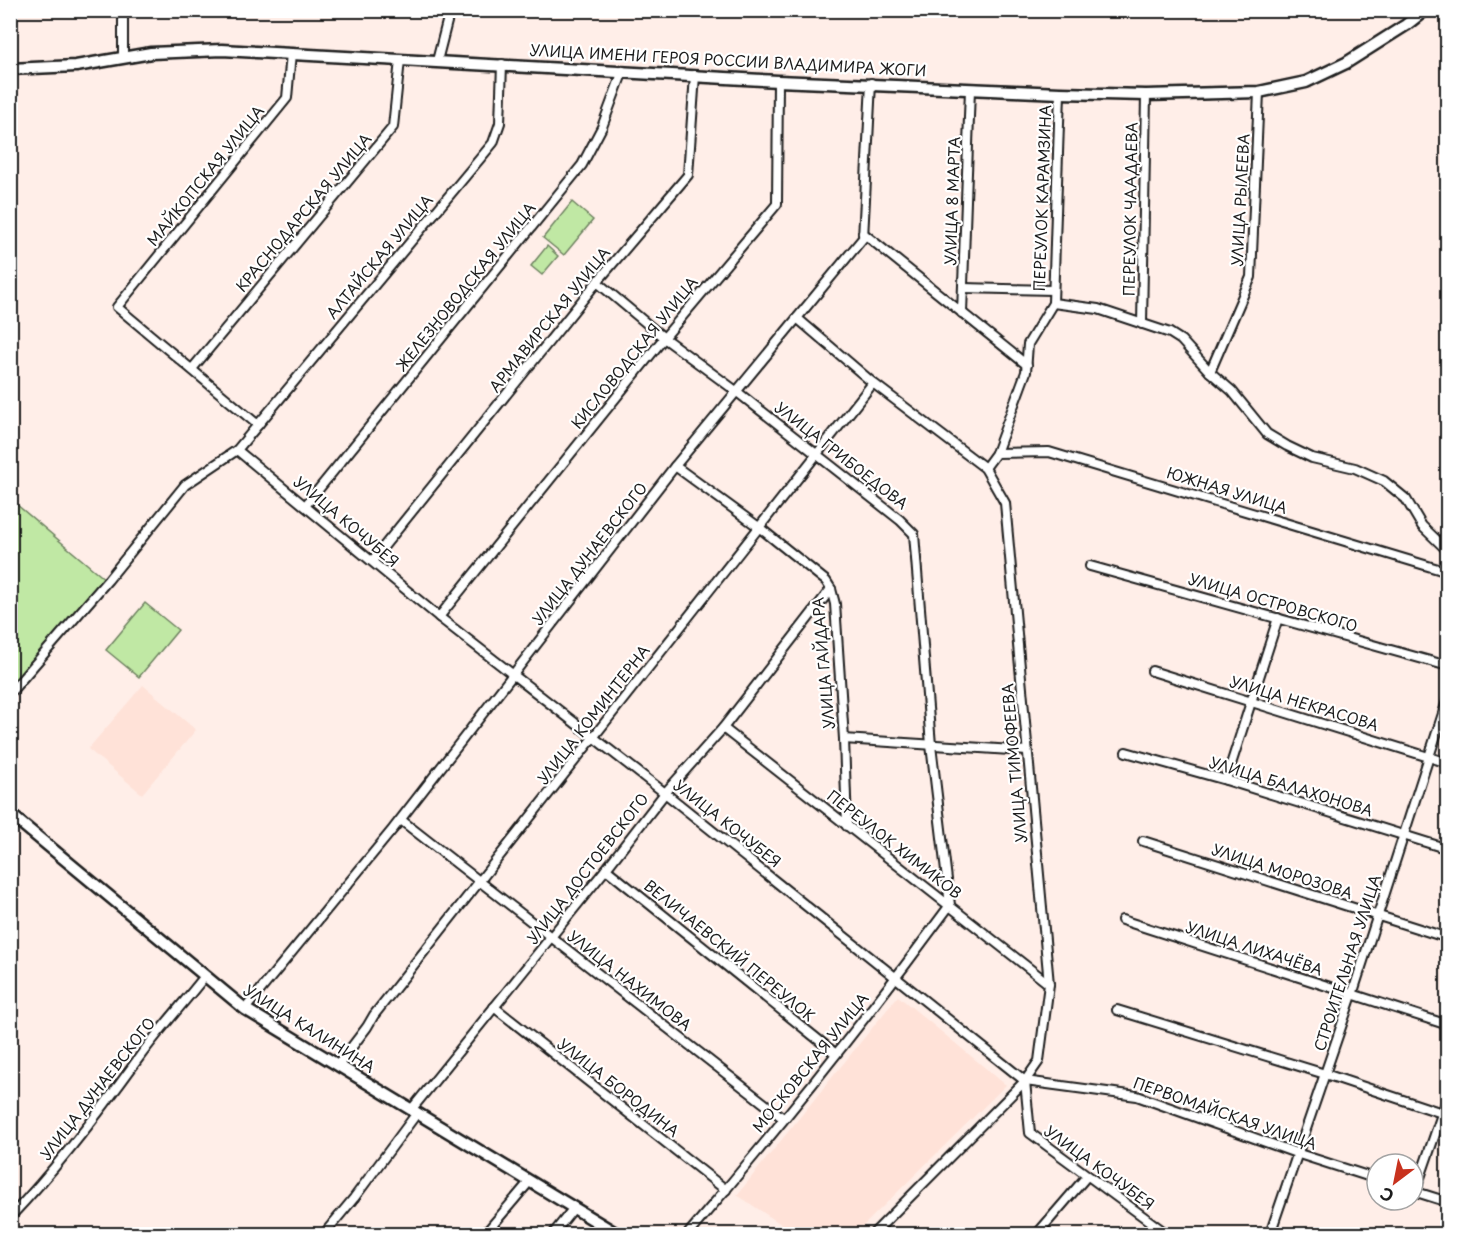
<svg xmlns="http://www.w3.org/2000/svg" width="1458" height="1245" font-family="'Playpen Sans',sans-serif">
<rect width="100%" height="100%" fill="#ffeee8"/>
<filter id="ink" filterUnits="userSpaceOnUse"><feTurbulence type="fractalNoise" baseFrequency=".0167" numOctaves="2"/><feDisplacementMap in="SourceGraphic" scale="12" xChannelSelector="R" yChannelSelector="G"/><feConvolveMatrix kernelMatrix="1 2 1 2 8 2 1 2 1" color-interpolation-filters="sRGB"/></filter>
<g filter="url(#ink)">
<g fill="#ffe2d8">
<polygon points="143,685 196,730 142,794 88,749"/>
<polygon points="898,996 1006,1085 855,1234 796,1234 737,1195"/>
</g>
<g fill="#c0e8a4" stroke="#6e8260" stroke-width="1.5">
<polygon points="572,202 593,220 564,255 543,238"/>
<polygon points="547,246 558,256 542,275 531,266"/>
<polygon points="10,499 106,580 11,691"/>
<polygon points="145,603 178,630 139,677 106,650"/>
</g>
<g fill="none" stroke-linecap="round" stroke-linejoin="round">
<defs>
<g id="minor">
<polyline points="123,57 123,10"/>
<polyline points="437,61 450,10"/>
<polyline points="863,233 1027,365"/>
<path d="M597 282 664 338 736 391 900 520 914 534 931 745 950 905C867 1018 779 1128 688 1234"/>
<polyline points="963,288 1053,290"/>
<polyline points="1053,303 1098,309 1170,333 1181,340 1210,372 1232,391 1267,434 1287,446 1312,458 1355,468 1384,481 1406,499 1422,526 1448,551"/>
<polyline points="962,313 970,89"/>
<polyline points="797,318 873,383 985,468 1005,503 1049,984 1039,1061 1025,1081 873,1234"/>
<polyline points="1142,324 1146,95"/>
<polyline points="192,369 393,127 400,60"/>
<polyline points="1210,372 1251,277 1259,92"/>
<polyline points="258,425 117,307 287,98 291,53"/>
<polyline points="237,450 439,617 665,793 1025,1081 1030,1133 1167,1234"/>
<polyline points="996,453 1049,452 1448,572"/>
<polyline points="675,466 760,528 826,581 831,589 835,604 844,739 847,826"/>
<polyline points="985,468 996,453 1026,372 1028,344 1053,303 1060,93"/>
<polyline points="305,506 582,165 602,127 623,71"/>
<polyline points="372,561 597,282 688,175 695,75"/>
<polyline points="1090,566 1448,666"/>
<polyline points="439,617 664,338 777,204 778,81"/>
<polyline points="1152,671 1448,763"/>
<polyline points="10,693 108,580 185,485 237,450 493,143 500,123 502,64"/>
<polyline points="723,728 1049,984"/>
<polyline points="844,739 1027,751"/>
<polyline points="1126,752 1226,780 1448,849"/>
<polyline points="1226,780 1278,618"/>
<polyline points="401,820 783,1118"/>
<polyline points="1143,841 1448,938"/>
<polyline points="606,869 836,1054"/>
<polyline points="1122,920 1448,1025"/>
<polyline points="494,1007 726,1190"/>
<polyline points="245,1009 393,829 675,466 863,238 871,83"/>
<polyline points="1117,1010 1325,1074 1442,1113"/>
<polyline points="338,1065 367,1027 374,1015 873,383"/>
<polyline points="1025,1081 1137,1096 1299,1154 1377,1179"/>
<polyline points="411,1110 606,869 665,793 723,728 831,589"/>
<polyline points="1413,1191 1448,1202"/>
<polyline points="1415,1192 1448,1097"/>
<path d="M10 1217C57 1168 99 1113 138 1059 159 1030 183 1004 205 976"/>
<polyline points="324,1234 354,1198 417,1113"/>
<polyline points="485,1234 529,1182"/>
<polyline points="553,1234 573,1209"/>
<polyline points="1037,1234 1087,1176"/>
<polyline points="1270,1234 1352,995 1448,698"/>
</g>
<g id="secondary">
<polyline points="10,69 76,66 151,53 222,50 778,81 1060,93 1146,95 1259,92 1306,82 1346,63 1406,25 1425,10"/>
<polyline points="10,814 245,1009 617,1234"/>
</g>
</defs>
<use href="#minor" stroke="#1c1c1c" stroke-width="12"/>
<use href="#secondary" stroke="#1c1c1c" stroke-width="15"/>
<use href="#minor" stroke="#fff" stroke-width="8"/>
<use href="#secondary" stroke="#fff" stroke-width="10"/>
</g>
</g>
<g text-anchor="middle" stroke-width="4.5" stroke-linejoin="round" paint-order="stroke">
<g font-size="15" fill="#1c1c1c" stroke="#fff">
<text transform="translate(728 61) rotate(3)" y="5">УЛИЦА ИМЕНИ ГЕРОЯ РОССИИ ВЛАДИМИРА ЖОГИ</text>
<text transform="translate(206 176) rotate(-51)" y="5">МАЙКОПСКАЯ УЛИЦА</text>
<text transform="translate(1043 198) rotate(-88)" y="5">ПЕРЕУЛОК КАРАМЗИНА</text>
<text transform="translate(1241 200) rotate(-87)" y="5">УЛИЦА РЫЛЕЕВА</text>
<text transform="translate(953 201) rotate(-88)" y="5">УЛИЦА 8 МАРТА</text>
<text transform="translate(1131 209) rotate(-89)" y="5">ПЕРЕУЛОК ЧААДАЕВА</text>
<text transform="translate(304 213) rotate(-50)" y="5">КРАСНОДАРСКАЯ УЛИЦА</text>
<text transform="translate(380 257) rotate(-50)" y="5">АЛТАЙСКАЯ УЛИЦА</text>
<text transform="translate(466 287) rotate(-51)" y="5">ЖЕЛЕЗНОВОДСКАЯ УЛИЦА</text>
<text transform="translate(550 320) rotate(-51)" y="5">АРМАВИРСКАЯ УЛИЦА</text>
<text transform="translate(635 353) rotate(-51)" y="5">КИСЛОВОДСКАЯ УЛИЦА</text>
<text transform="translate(841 456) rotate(38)" y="5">УЛИЦА ГРИБОЕДОВА</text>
<text transform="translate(1227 491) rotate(17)" y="5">ЮЖНАЯ УЛИЦА</text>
<text transform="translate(346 522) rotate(40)" y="5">УЛИЦА КОЧУБЕЯ</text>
<text transform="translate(590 554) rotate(-52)" y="5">УЛИЦА ДУНАЕВСКОГО</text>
<text transform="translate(1273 603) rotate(16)" y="5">УЛИЦА ОСТРОВСКОГО</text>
<text transform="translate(824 663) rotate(-95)" y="5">УЛИЦА ГАЙДАРА</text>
<text transform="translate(1304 704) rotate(17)" y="5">УЛИЦА НЕКРАСОВА</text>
<text transform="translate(594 715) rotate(-52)" y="5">УЛИЦА КОМИНТЕРНА</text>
<text transform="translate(1015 763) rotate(-95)" y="5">УЛИЦА ТИМОФЕЕВА</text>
<text transform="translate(1291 787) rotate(17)" y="5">УЛИЦА БАЛАХОНОВА</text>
<text transform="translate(727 824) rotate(38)" y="5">УЛИЦА КОЧУБЕЯ</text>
<text transform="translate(894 845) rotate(38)" y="5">ПЕРЕУЛОК ХИМИКОВ</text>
<text transform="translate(588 869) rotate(-52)" y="5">УЛИЦА ДОСТОЕВСКОГО</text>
<text transform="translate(1282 872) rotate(18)" y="5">УЛИЦА МОРОЗОВА</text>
<text transform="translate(1254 949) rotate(18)" y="5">УЛИЦА ЛИХАЧЁВА</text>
<text transform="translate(729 951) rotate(39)" y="5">ВЕЛИЧАЕВСКИЙ ПЕРЕУЛОК</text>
<text transform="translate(1348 963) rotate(-72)" y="5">СТРОИТЕЛЬНАЯ УЛИЦА</text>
<text transform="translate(629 981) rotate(38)" y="5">УЛИЦА НАХИМОВА</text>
<text transform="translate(309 1029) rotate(32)" y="5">УЛИЦА КАЛИНИНА</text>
<text transform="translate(811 1063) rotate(-51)" y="5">МОСКОВСКАЯ УЛИЦА</text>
<text transform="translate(618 1088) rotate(38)" y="5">УЛИЦА БОРОДИНА</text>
<text transform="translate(98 1089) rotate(-52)" y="5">УЛИЦА ДУНАЕВСКОГО</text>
<text transform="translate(1225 1114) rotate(19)" y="5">ПЕРВОМАЙСКАЯ УЛИЦА</text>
<text transform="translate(1099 1168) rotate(36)" y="5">УЛИЦА КОЧУБЕЯ</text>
</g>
</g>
<rect width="1458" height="1245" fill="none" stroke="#fff" stroke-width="36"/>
<rect x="18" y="18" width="1422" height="1209" fill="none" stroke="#1c1c1c" stroke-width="2" filter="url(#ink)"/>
<g transform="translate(1395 1182) rotate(212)"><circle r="28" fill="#ffffff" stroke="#a4a4a4" stroke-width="1.5"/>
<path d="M0-4.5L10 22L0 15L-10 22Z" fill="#c8321e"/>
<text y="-9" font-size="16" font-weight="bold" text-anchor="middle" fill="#1c1c1c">С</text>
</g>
</svg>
